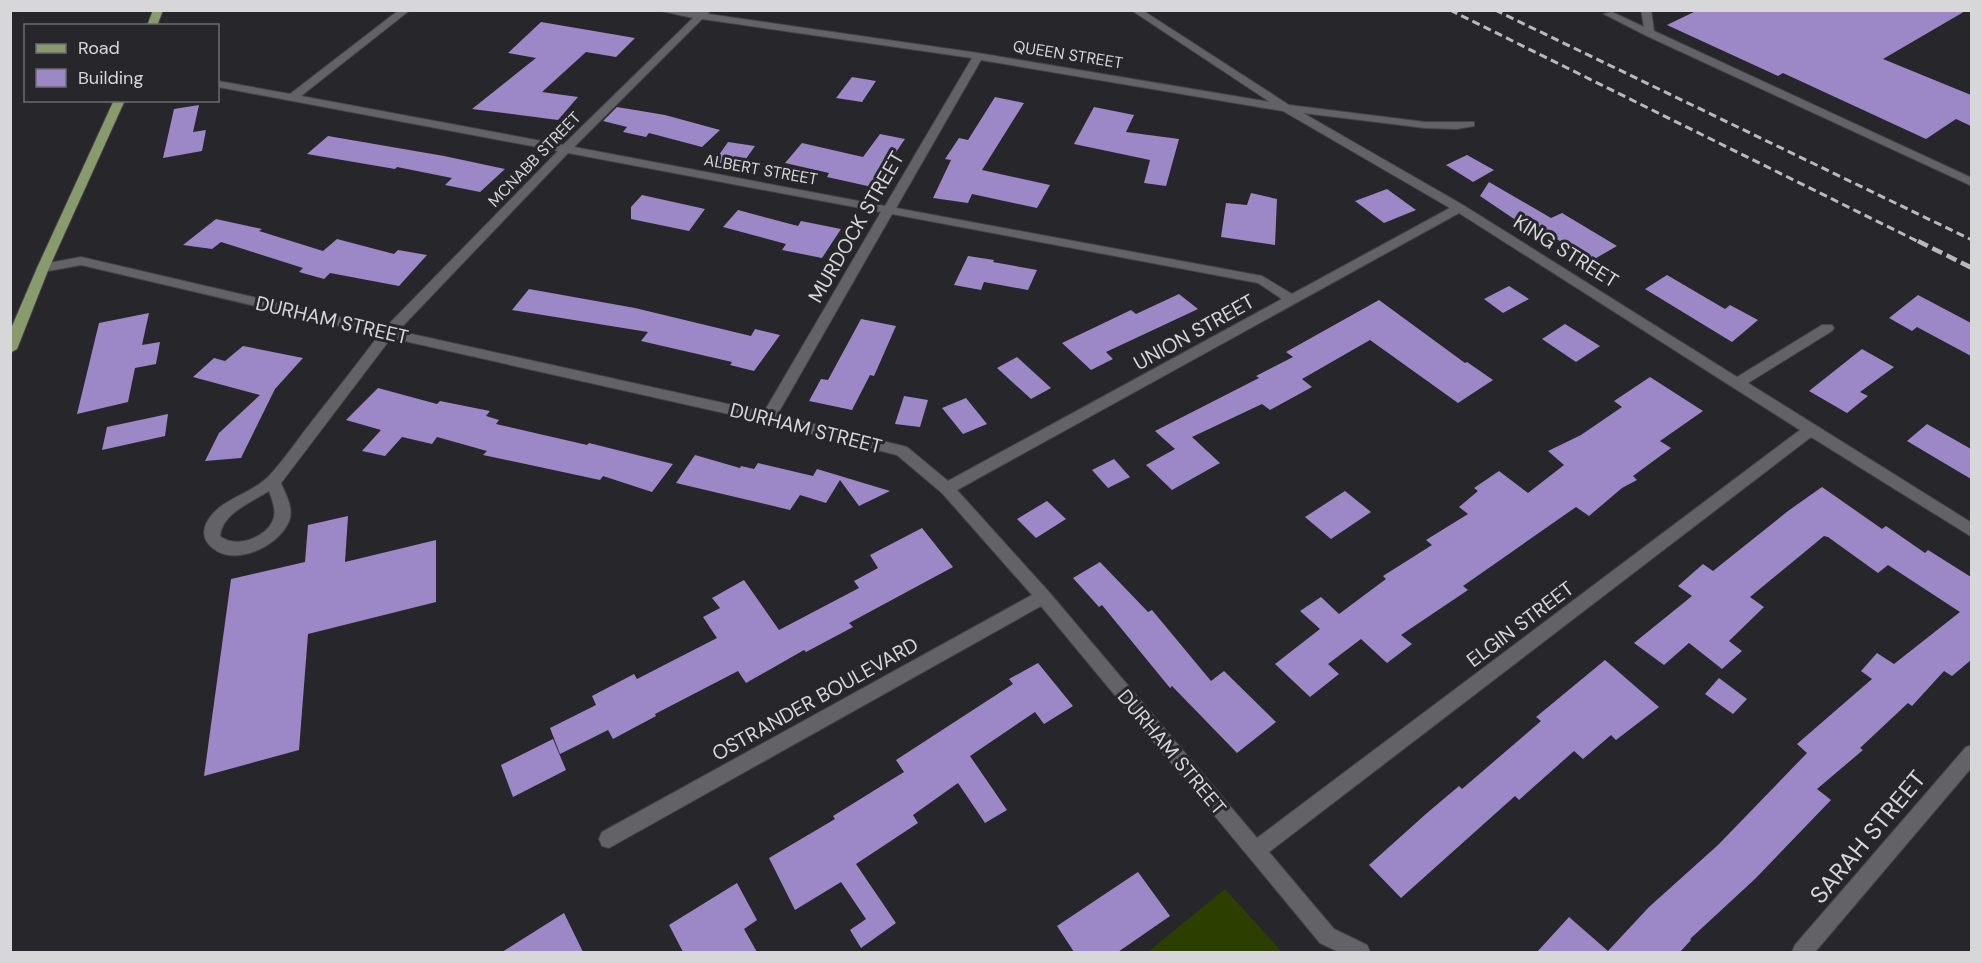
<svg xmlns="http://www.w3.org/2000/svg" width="1982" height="963" font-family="'DM Sans',sans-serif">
<rect width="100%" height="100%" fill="#27262a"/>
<polygon fill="#2c3f00" points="1225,889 1282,952 1148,952"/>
<g fill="#9c88c6">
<polygon points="1698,10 1967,10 1883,59 1971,95 1971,126 1956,119 1926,139 1783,73 1778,76 1667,25"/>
<polygon points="541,22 635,38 616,57 586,52 542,92 578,97 558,120 472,109 536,58 508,53"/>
<polygon points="852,77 876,81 862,102 836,98"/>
<polygon points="995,97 1024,103 982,170 1050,185 1037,208 972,194 968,203 933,198 951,160 945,159 959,138 968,140"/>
<polygon points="199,105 193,132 206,130 202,151 163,158 174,109"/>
<polygon points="617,107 665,115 720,130 702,147 649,133 646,137 623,132 627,127 603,121"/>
<polygon points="1094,107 1134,115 1126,132 1179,139 1166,186 1144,183 1150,160 1074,144"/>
<polygon points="880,134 905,139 872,187 827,177 829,173 785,163 802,143 863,157"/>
<polygon points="328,136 444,156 505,169 480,192 445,185 452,178 397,167 395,169 307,154"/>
<polygon points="728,142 755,146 741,166 714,162"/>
<polygon points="1467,155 1494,170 1473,182 1446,165"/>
<polygon points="1489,182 1551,218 1562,213 1617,246 1591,261 1555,238 1547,241 1480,196"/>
<polygon points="1387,189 1416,210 1384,223 1355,201"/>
<polygon points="1251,193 1277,199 1275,245 1221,237 1226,203 1247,205"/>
<polygon points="642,195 705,209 689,231 631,219 631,207"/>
<polygon points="738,210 798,226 801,221 841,229 822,258 782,250 786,244 723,227"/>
<polygon points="216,219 262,229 259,231 323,251 337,239 394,254 398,250 427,255 399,286 330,273 324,279 299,272 303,268 221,242 212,249 183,245"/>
<polygon points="968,256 994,260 993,262 1037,270 1028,290 984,282 981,290 954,285"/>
<polygon points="1667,275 1725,309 1730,305 1758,320 1732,342 1645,289"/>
<polygon points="1509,286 1529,299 1503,313 1484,299"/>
<polygon points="529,289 635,308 751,336 755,329 780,335 754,371 730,365 732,362 641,341 648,332 512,310"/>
<polygon points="1179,294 1198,309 1106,352 1113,359 1091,370 1062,343 1131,310 1136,314"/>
<polygon points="1918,295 1971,323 1971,356 1917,327 1912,331 1889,318"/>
<polygon points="1379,300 1465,363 1467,362 1493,380 1458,403 1370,340 1302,379 1312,387 1270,410 1262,404 1192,437 1220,463 1172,490 1146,465 1175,449 1155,431 1259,378 1256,376 1293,357 1286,352"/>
<polygon points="149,313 142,345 160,342 156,364 135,368 128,402 77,414 99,323"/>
<polygon points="861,319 896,326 874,376 870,375 852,410 809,401 821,379 828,380"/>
<polygon points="1565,324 1600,346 1576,362 1542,339"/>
<polygon points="243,346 303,358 275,389 241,458 205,461 219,433 260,395 193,377 214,358 225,361"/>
<polygon points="1862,349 1894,367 1860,392 1868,396 1847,413 1809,391"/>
<polygon points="1017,357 1051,388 1031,399 997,368"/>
<polygon points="1650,377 1703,411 1660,441 1671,448 1633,476 1637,480 1622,488 1589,516 1576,507 1463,586 1468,590 1401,635 1412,644 1387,663 1361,639 1328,664 1339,674 1310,697 1275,664 1320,629 1300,611 1321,597 1339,614 1386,579 1383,576 1432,545 1426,540 1468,514 1459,507 1478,491 1474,488 1499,471 1528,493 1564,465 1548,451 1581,435 1622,407 1614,401"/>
<polygon points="378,388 437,404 440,401 490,411 486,416 499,420 496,424 587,445 589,443 673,464 652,492 603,476 600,480 483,455 487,451 437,437 432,444 402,437 385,456 362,451 381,430 346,420"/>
<polygon points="904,396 928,400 920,427 895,424"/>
<polygon points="966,398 987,424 963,434 942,408"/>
<polygon points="168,414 165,436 102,450 107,427"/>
<polygon points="1927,424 1971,449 1971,479 1907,441"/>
<polygon points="695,455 740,468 741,466 754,469 758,463 813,476 817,469 890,491 859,506 840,480 826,503 800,495 790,510 676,483"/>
<polygon points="1114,459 1130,477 1108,488 1092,470"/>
<polygon points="1822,487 1882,529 1886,526 1925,553 1928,550 1971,577 1971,660 1952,676 1944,671 1912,706 1908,703 1860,748 1863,750 1817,789 1831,800 1756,878 1690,939 1691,940 1680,952 1537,952 1569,917 1608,951 1649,907 1718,845 1807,753 1797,744 1872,679 1861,671 1877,653 1894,664 1960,612 1888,565 1878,573 1828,537 1824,536 1750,597 1764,607 1729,641 1742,651 1722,669 1689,643 1664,665 1634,643 1692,596 1678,586 1703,564 1713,571 1788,511"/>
<polygon points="1345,491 1371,512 1331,539 1305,517"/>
<polygon points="1047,501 1066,519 1036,538 1017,519"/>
<polygon points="348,516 345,562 436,540 436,602 308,634 299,750 204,776 231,579 305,562 308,525"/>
<polygon points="922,528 953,567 849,623 853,627 806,652 804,650 746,683 738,671 655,714 656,716 613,739 608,730 560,754 550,728 596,705 592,696 634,674 637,679 717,638 703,617 720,608 712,598 744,580 779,630 859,588 854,581 878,568 870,555"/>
<polygon points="1100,562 1148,612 1152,610 1211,681 1224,671 1276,722 1237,753 1172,686 1170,688 1102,605 1099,607 1073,578"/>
<polygon points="1605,660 1659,707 1616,740 1611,735 1583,759 1574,751 1519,800 1515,796 1401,898 1369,865 1427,813 1459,786 1462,789 1541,721 1536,717"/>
<polygon points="1038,663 1073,706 1044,724 1035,712 970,756 1007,810 985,823 958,783 913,815 918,823 856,864 896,923 861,948 850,930 866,919 841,882 795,910 769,858 835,819 833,816 904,772 896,760 1013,684 1009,679"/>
<polygon points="1719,678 1747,699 1733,714 1705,694"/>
<polygon points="553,739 566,770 513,797 501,765"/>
<polygon points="1138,872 1170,916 1118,952 1074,952 1057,926"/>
<polygon points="737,883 757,920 744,929 757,952 683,952 669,925"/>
<polygon points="564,913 583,952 502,952"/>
</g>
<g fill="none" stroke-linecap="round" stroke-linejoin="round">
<defs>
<g id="street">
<path d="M399 10H410L301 96 563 145 693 18 657 10 698 12 710 10 708 14 978 53 1270 102 1131 10H1142L1289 105 1425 122H1474V126L1457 129 1425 128 1303 113 1463 205 1737 377 1822 325H1832L1834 328 1832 331 1748 383 1972 523V537L1811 437 1269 852 1334 929 1367 945 1370 952H1339L1320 943 1041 606 609 848 602 846 599 839 602 832 1032 595 942 493 897 455 768 423 391 338 281 483C285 493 293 507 290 518 283 544 237 567 214 549 205 543 201 533 207 522 220 498 251 495 269 476 282 462 294 445 306 429 330 398 355 367 379 335L81 265 43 272 37 268 43 264 81 257 385 328 558 151 218 87V81L290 94ZM702 19 972 58 885 206 574 147ZM981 60 1283 111 1450 208 1292 294 1262 276 896 208ZM568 153 881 212 764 412 398 331ZM1459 213 1800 430 1257 838 1049 592 957 490ZM892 214 1258 283 1282 299 948 481 907 447 777 415ZM269 491C272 500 277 511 273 520 266 538 235 549 220 536 222 513 252 502 269 491Z"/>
<polygon points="1641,10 1651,10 1654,31 1972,178 1972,186 1647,36 1604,14 1612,12 1644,27"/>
<polygon points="1972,745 1972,767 1815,952 1792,952 1795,945 1966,747"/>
</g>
<g id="primary">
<polygon points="153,10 163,10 157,26 147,26"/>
<polygon points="114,100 125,100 49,268 17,349 10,353 10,331 37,268"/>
</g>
</defs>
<use href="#street" stroke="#444346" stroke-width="2"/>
<use href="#primary" stroke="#444346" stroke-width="2"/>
<use href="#street" fill="#636266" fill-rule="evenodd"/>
<use href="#primary" fill="#889b6c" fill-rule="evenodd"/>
<g stroke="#b9b8bb" stroke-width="3" stroke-dasharray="8 4.5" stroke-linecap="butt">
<polyline points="1450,10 1921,243"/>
<polyline points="1495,10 1972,240"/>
</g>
<polyline stroke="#b9b8bb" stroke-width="4.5" stroke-dasharray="11 5" stroke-linecap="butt" points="1918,241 1972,268"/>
</g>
<g text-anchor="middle" stroke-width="6" stroke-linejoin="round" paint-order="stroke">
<g font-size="16" fill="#d7d6d9" stroke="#27262a">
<text transform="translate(1068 54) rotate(9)" y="6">QUEEN STREET</text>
<text transform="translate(534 159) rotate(-46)" y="6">MCNABB STREET</text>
<text transform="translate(761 169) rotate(10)" y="6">ALBERT STREET</text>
</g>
<g font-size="20" fill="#d7d6d9" stroke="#27262a">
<text transform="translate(856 227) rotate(-60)" y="7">MURDOCK STREET</text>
<text transform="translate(1566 251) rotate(32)" y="7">KING STREET</text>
<text transform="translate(332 320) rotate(13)" y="7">DURHAM STREET</text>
<text transform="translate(1194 332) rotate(-29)" y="7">UNION STREET</text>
<text transform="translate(806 428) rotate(14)" y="7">DURHAM STREET</text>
<text transform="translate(1520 624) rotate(-37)" y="7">ELGIN STREET</text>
<text transform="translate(815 699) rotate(-29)" y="7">OSTRANDER BOULEVARD</text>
<text transform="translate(1172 752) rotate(50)" y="7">DURHAM STREET</text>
</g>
<g font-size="24" fill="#d7d6d9" stroke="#27262a">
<text transform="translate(1868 837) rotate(-50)" y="8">SARAH STREET</text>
</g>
</g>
<rect width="1982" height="963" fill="none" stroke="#d7d6d9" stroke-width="24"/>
<rect x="24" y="24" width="195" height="78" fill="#27262a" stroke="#6d6c70" stroke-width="1.5"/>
<rect x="36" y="44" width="30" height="9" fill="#889b6c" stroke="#6d6c70" stroke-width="1.5"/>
<text x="78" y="54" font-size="18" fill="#d7d6d9">Road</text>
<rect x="36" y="69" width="30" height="18" fill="#9c88c6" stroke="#6d6c70" stroke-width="1.5"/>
<text x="78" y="84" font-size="18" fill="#d7d6d9">Building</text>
</svg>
